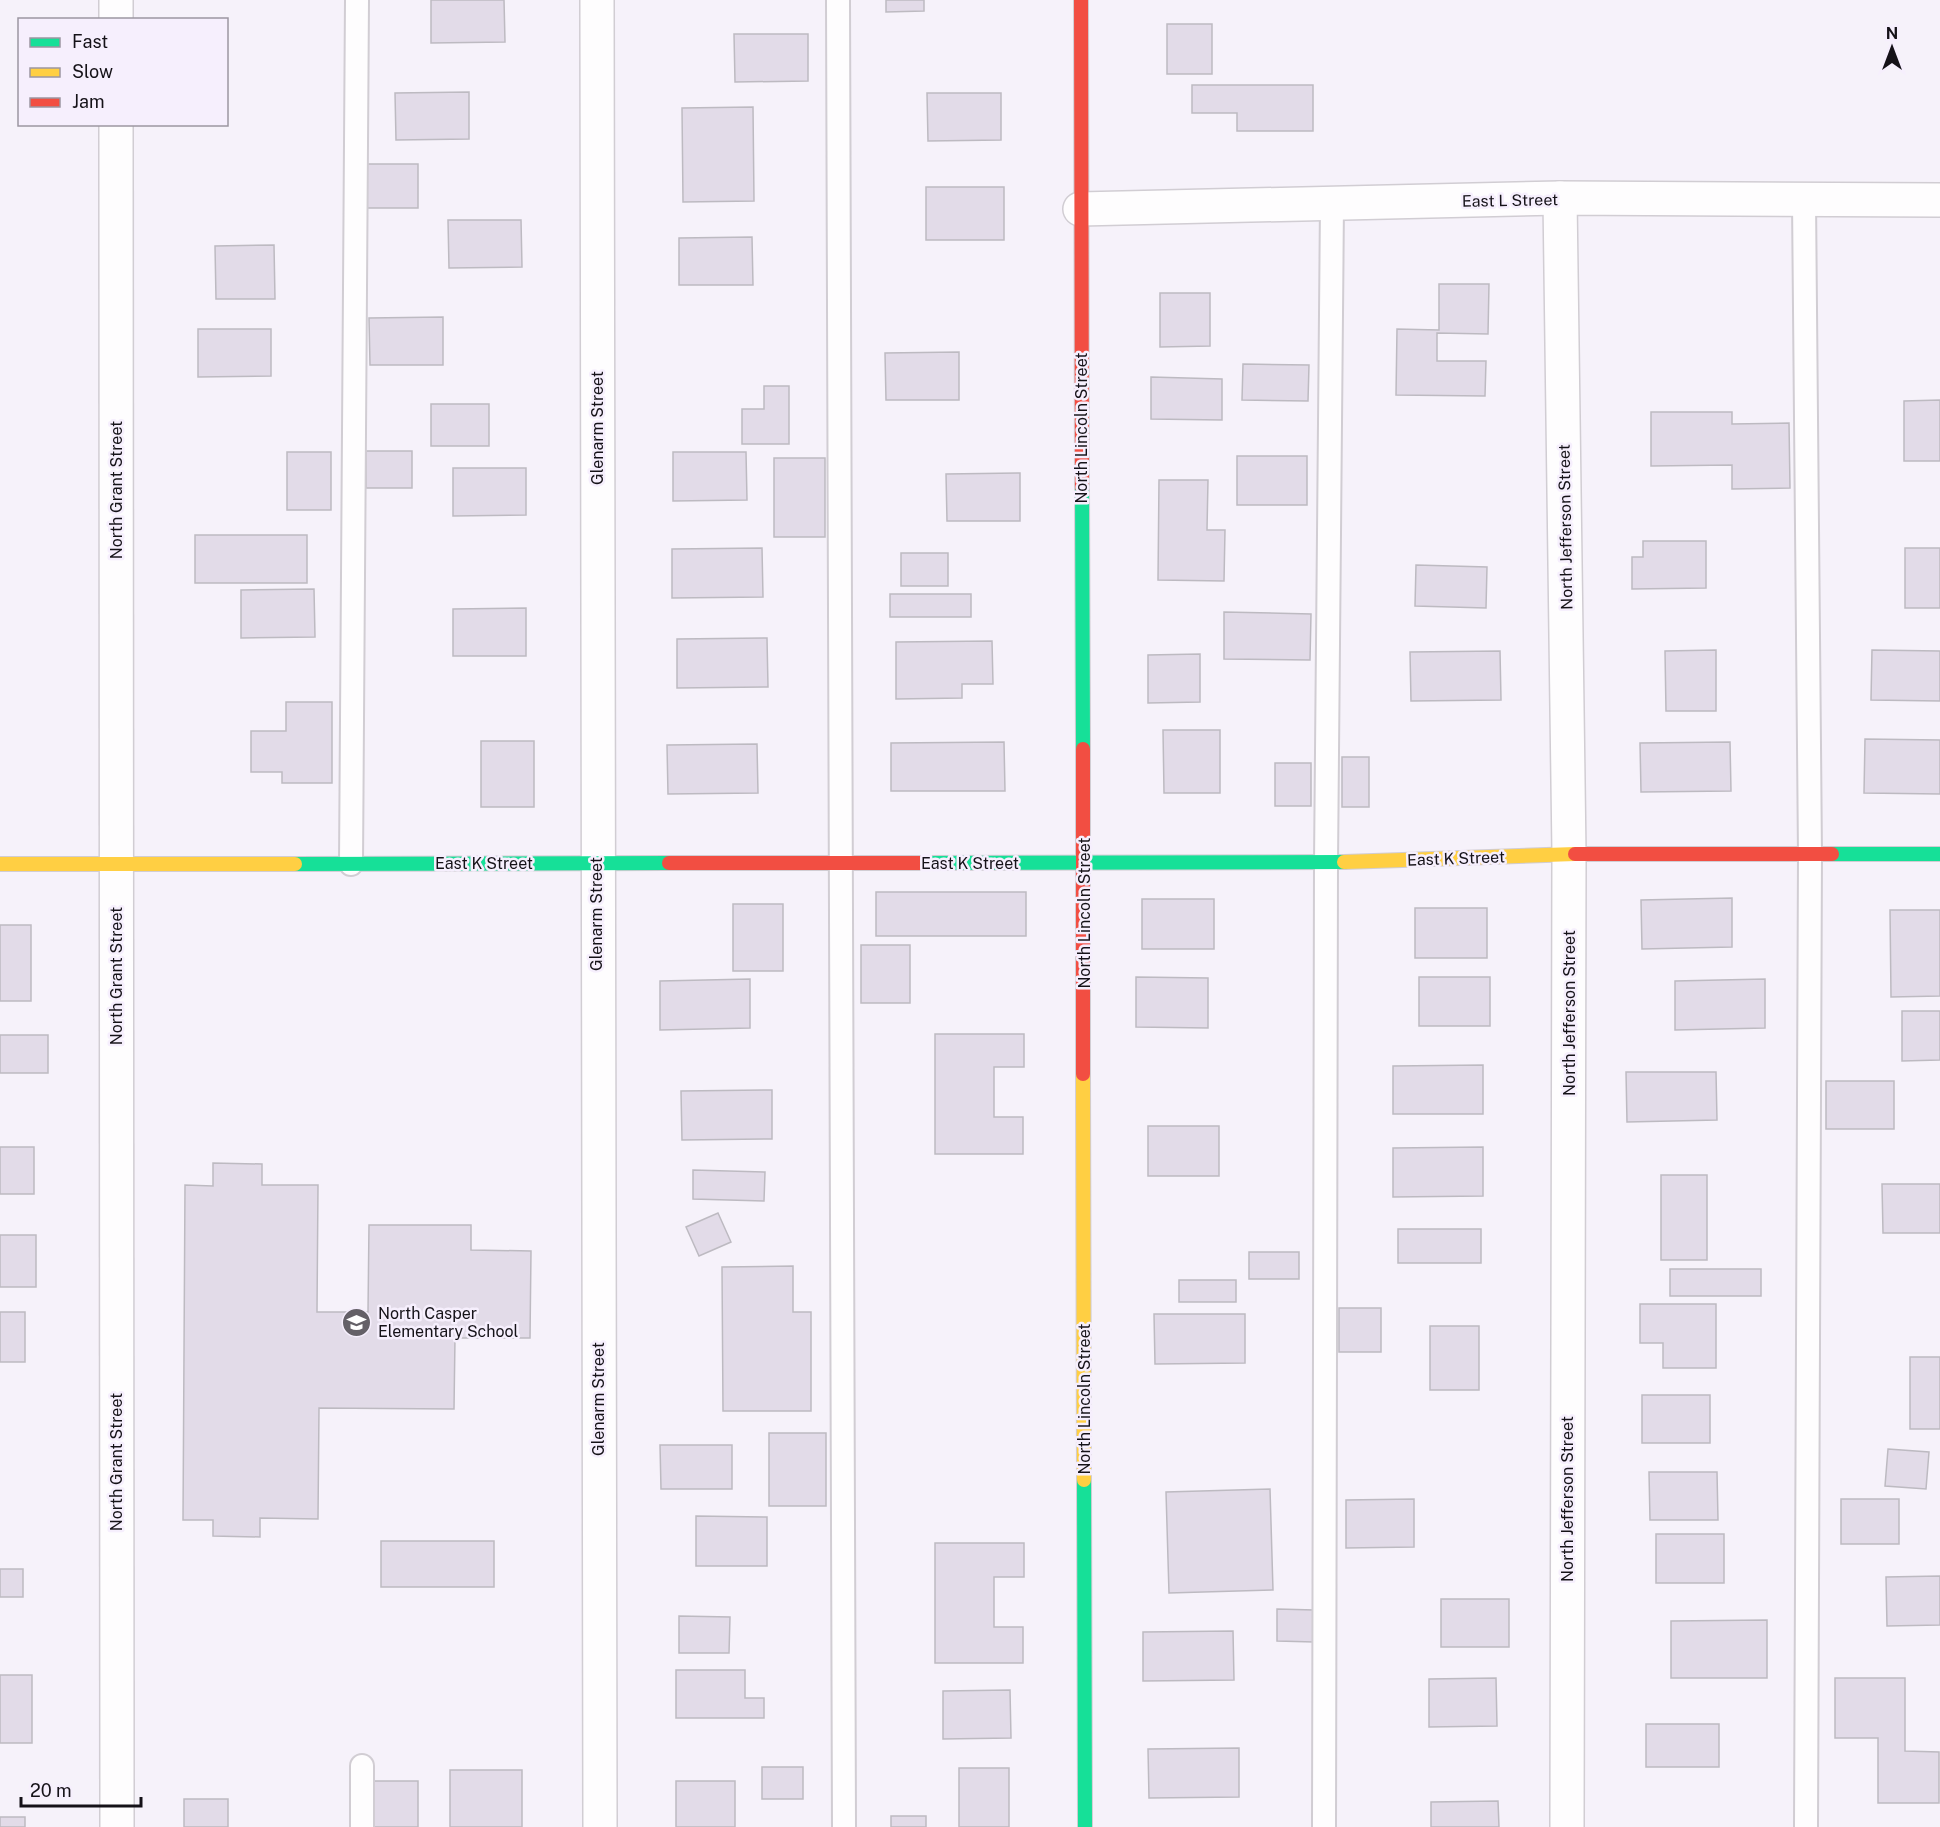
<svg xmlns="http://www.w3.org/2000/svg" width="1940" height="1827" font-family="'Public Sans',sans-serif">
<rect width="100%" height="100%" fill="#f6f2fa"/>
<g fill="#e2dbe8" stroke="#bdbac1" stroke-width="1.5">
<polygon points="431,0 504,0 505,42 431,43"/>
<polygon points="886,0 924,0 924,11 886,12"/>
<rect x="1167" y="24" width="45" height="50"/>
<polygon points="734,34 808,34 808,81 735,82"/>
<polygon points="1192,85 1313,85 1313,131 1237,131 1237,113 1192,113"/>
<polygon points="469,92 469,139 396,140 395,93"/>
<polygon points="927,93 1001,93 1001,140 928,141"/>
<polygon points="753,107 754,201 683,202 682,108"/>
<rect x="367" y="164" width="51" height="44"/>
<rect x="926" y="187" width="78" height="53"/>
<polygon points="448,220 521,220 522,267 449,268"/>
<polygon points="752,237 753,285 679,285 679,238"/>
<polygon points="274,245 275,299 216,299 215,246"/>
<polygon points="1439,284 1489,284 1488,334 1437,333 1437,361 1486,361 1485,396 1396,395 1397,329 1439,330"/>
<polygon points="1160,293 1210,293 1210,346 1160,347"/>
<polygon points="443,317 443,365 370,365 369,318"/>
<polygon points="198,329 271,329 271,376 198,377"/>
<polygon points="959,352 959,400 886,400 885,353"/>
<polygon points="1243,364 1309,365 1308,401 1242,400"/>
<polygon points="1151,377 1222,379 1222,420 1151,419"/>
<polygon points="764,386 789,386 789,444 742,444 742,409 764,409"/>
<polygon points="1940,400 1940,461 1904,461 1904,401"/>
<rect x="431" y="404" width="58" height="42"/>
<polygon points="1651,412 1732,412 1732,424 1789,423 1790,488 1732,489 1732,465 1651,466"/>
<rect x="366" y="451" width="46" height="37"/>
<rect x="287" y="452" width="44" height="58"/>
<polygon points="673,452 746,452 747,500 673,501"/>
<rect x="1237" y="456" width="70" height="49"/>
<rect x="774" y="458" width="51" height="79"/>
<polygon points="453,468 526,468 526,515 453,516"/>
<polygon points="1020,473 1020,521 947,521 946,474"/>
<polygon points="1159,480 1208,480 1207,530 1225,530 1224,581 1158,580"/>
<rect x="195" y="535" width="112" height="48"/>
<polygon points="1643,541 1706,541 1706,588 1632,589 1632,557 1643,557"/>
<polygon points="762,548 763,597 672,598 672,549"/>
<rect x="1905" y="548" width="35" height="60"/>
<rect x="901" y="553" width="47" height="33"/>
<polygon points="1416,565 1487,567 1486,608 1415,606"/>
<polygon points="314,589 315,637 241,638 241,590"/>
<rect x="890" y="594" width="81" height="23"/>
<polygon points="526,608 526,656 453,656 453,609"/>
<polygon points="1224,612 1311,614 1310,660 1224,659"/>
<polygon points="767,638 768,687 677,688 677,639"/>
<polygon points="992,641 993,684 962,684 962,698 896,699 896,642"/>
<polygon points="1716,650 1716,711 1666,711 1665,651"/>
<polygon points="1872,650 1940,651 1940,701 1871,700"/>
<polygon points="1500,651 1501,700 1411,701 1410,652"/>
<polygon points="1200,654 1200,702 1148,703 1148,655"/>
<polygon points="286,702 332,702 332,783 282,783 282,772 251,772 251,731 286,731"/>
<polygon points="1163,730 1220,730 1220,793 1164,793"/>
<polygon points="1865,739 1940,740 1940,794 1864,793"/>
<rect x="481" y="741" width="53" height="66"/>
<polygon points="1004,742 1005,791 891,791 891,743"/>
<polygon points="1730,742 1731,791 1641,792 1640,743"/>
<polygon points="757,744 758,793 668,794 667,745"/>
<rect x="1342" y="757" width="27" height="50"/>
<rect x="1275" y="763" width="36" height="43"/>
<rect x="876" y="892" width="150" height="44"/>
<polygon points="1732,898 1732,947 1642,949 1641,900"/>
<rect x="1142" y="899" width="72" height="50"/>
<rect x="733" y="904" width="50" height="67"/>
<rect x="1415" y="908" width="72" height="50"/>
<polygon points="1890,910 1940,910 1940,996 1891,997"/>
<rect x="0" y="925" width="31" height="76"/>
<rect x="861" y="945" width="49" height="58"/>
<polygon points="1136,977 1208,978 1208,1028 1136,1027"/>
<rect x="1419" y="977" width="71" height="49"/>
<polygon points="750,979 750,1028 660,1030 660,981"/>
<polygon points="1765,979 1765,1028 1675,1030 1675,981"/>
<polygon points="1902,1011 1940,1011 1940,1060 1902,1061"/>
<polygon points="935,1034 1024,1034 1024,1067 994,1067 994,1117 1023,1117 1023,1154 935,1154"/>
<rect x="0" y="1035" width="48" height="38"/>
<polygon points="1483,1065 1483,1114 1393,1114 1393,1066"/>
<polygon points="1626,1072 1716,1072 1717,1120 1627,1122"/>
<rect x="1826" y="1081" width="68" height="48"/>
<polygon points="772,1090 772,1139 682,1140 681,1091"/>
<rect x="1148" y="1126" width="71" height="50"/>
<rect x="0" y="1147" width="34" height="47"/>
<polygon points="1483,1147 1483,1196 1393,1197 1393,1148"/>
<polygon points="213,1163 262,1164 262,1185 318,1185 317,1312 368,1312 369,1225 471,1225 471,1250 531,1251 530,1338 455,1338 454,1409 319,1408 318,1519 260,1518 260,1537 213,1536 213,1520 183,1520 185,1185 213,1186"/>
<polygon points="693,1170 765,1172 764,1201 693,1199"/>
<rect x="1661" y="1175" width="46" height="85"/>
<polygon points="1882,1184 1940,1184 1940,1233 1883,1233"/>
<polygon points="718,1213 731,1242 699,1256 686,1227"/>
<rect x="1398" y="1229" width="83" height="34"/>
<rect x="0" y="1235" width="36" height="52"/>
<rect x="1249" y="1252" width="50" height="27"/>
<polygon points="793,1266 793,1312 811,1312 811,1411 723,1411 722,1267"/>
<rect x="1670" y="1269" width="91" height="27"/>
<rect x="1179" y="1280" width="57" height="22"/>
<polygon points="1640,1304 1716,1304 1716,1368 1663,1368 1663,1343 1640,1343"/>
<rect x="1339" y="1308" width="42" height="44"/>
<rect x="0" y="1312" width="25" height="50"/>
<polygon points="1154,1314 1245,1314 1245,1363 1155,1364"/>
<rect x="1430" y="1326" width="49" height="64"/>
<rect x="1910" y="1357" width="30" height="72"/>
<rect x="1642" y="1395" width="68" height="48"/>
<rect x="769" y="1433" width="57" height="73"/>
<polygon points="660,1445 732,1445 732,1489 661,1489"/>
<polygon points="1888,1449 1929,1452 1926,1489 1885,1486"/>
<polygon points="1649,1472 1717,1472 1718,1520 1650,1520"/>
<polygon points="1270,1489 1273,1590 1169,1593 1166,1492"/>
<polygon points="1414,1499 1414,1547 1346,1548 1346,1500"/>
<rect x="1841" y="1499" width="58" height="45"/>
<polygon points="696,1516 767,1517 767,1566 696,1566"/>
<rect x="1656" y="1534" width="68" height="49"/>
<rect x="381" y="1541" width="113" height="46"/>
<polygon points="935,1543 1024,1543 1024,1577 994,1577 994,1627 1023,1627 1023,1663 935,1663"/>
<rect x="0" y="1569" width="23" height="28"/>
<polygon points="1940,1576 1940,1625 1887,1626 1886,1577"/>
<rect x="1441" y="1599" width="68" height="48"/>
<polygon points="1277,1609 1314,1610 1314,1642 1277,1641"/>
<polygon points="679,1616 730,1617 729,1653 679,1653"/>
<polygon points="1767,1620 1767,1678 1671,1678 1671,1621"/>
<polygon points="1233,1631 1234,1680 1143,1681 1143,1632"/>
<polygon points="676,1670 745,1670 745,1698 764,1698 764,1718 676,1718"/>
<rect x="0" y="1675" width="32" height="68"/>
<polygon points="1496,1678 1497,1726 1429,1727 1429,1679"/>
<polygon points="1835,1678 1905,1678 1905,1751 1939,1752 1939,1803 1878,1803 1878,1738 1835,1738"/>
<polygon points="1010,1690 1011,1738 943,1739 943,1691"/>
<rect x="1646" y="1724" width="73" height="43"/>
<polygon points="1239,1748 1239,1797 1149,1798 1148,1749"/>
<rect x="762" y="1767" width="41" height="32"/>
<rect x="959" y="1768" width="50" height="59"/>
<rect x="450" y="1770" width="72" height="57"/>
<rect x="374" y="1781" width="44" height="46"/>
<rect x="676" y="1781" width="59" height="46"/>
<rect x="184" y="1799" width="44" height="28"/>
<polygon points="1498,1801 1499,1827 1431,1827 1431,1802"/>
<rect x="891" y="1816" width="35" height="11"/>
<rect x="0" y="1817" width="25" height="10"/>
</g>
<g fill="none" stroke-linecap="round" stroke-linejoin="round">
<defs>
<g id="lane">
<polyline points="838,0 844,1827"/>
<polyline points="1804,200 1810,855 1806,1827"/>
<polyline points="351,864 357,0"/>
<polyline points="362,1766 362,1827"/>
<polyline points="1324,1827 1326,863 1332,204"/>
</g>
<g id="street">
<polyline points="597,0 600,1827"/>
<polyline points="116,20 116,0"/>
<polyline points="116,124 117,1827"/>
<polyline points="1560,198 1569,854 1567,1827"/>
<polyline points="1080,209 1560,198 1940,200"/>
</g>
<g id="fast">
<polyline points="1082,487 1083,749"/>
<polyline points="1832,854 1940,854"/>
<polyline points="922,863 1344,862"/>
<polyline points="295,864 669,863"/>
<polyline points="1084,1480 1085,1827"/>
</g>
<g id="slow">
<polyline points="1344,862 1575,854"/>
<polyline points="0,864 295,864"/>
<polyline points="1083,1074 1084,1480"/>
</g>
<g id="jam">
<polyline points="1081,0 1082,487"/>
<polyline points="1083,749 1083,1074"/>
<polyline points="1575,854 1832,854"/>
<polyline points="669,863 922,863"/>
</g>
</defs>
<use href="#lane" stroke="#d1cdd3" stroke-width="26"/>
<use href="#street" stroke="#d1cdd3" stroke-width="36"/>
<use href="#fast" stroke="#d1cdd3" stroke-width="16"/>
<use href="#slow" stroke="#d1cdd3" stroke-width="16"/>
<use href="#jam" stroke="#d1cdd3" stroke-width="16"/>
<use href="#lane" stroke="#fefdfe" stroke-width="22"/>
<use href="#street" stroke="#fefdfe" stroke-width="33"/>
<use href="#fast" stroke="#16e098" stroke-width="14"/>
<use href="#slow" stroke="#ffcf43" stroke-width="14"/>
<use href="#jam" stroke="#f24e42" stroke-width="14"/>
</g>
<defs>
<symbol id="school-disc" viewBox="-11 -11 22 22"><circle r="9.5" fill="#646067" stroke="#f6effd"/><path d="M0-5L7-2L0 1L-7-2ZM-4 1L0 2.5L4 1V4Q0 6-4 4Z" fill="#fff"/></symbol>
</defs>
<g fill-rule="evenodd">
<use href="#school-disc" x="340" y="1306" width="33" height="33"/>
</g>
<g text-anchor="middle" stroke-width="5" stroke-linejoin="round" paint-order="stroke">
<g font-size="16" fill="#151218" stroke="#f6effd">
<text transform="translate(1510 200) rotate(-1)" y="6">East L Street</text>
<text transform="translate(597 428) rotate(-90)" y="6">Glenarm Street</text>
<text transform="translate(1081 428) rotate(-90)" y="6">North Lincoln Street</text>
<text transform="translate(116 490) rotate(-90)" y="6">North Grant Street</text>
<text transform="translate(1565 527) rotate(-91)" y="6">North Jefferson Street</text>
<text transform="translate(1456 858) rotate(-2)" y="6">East K Street</text>
<text x="484" y="869">East K Street</text>
<text x="970" y="869">East K Street</text>
<text transform="translate(1084 913) rotate(-90)" y="6">North Lincoln Street</text>
<text transform="translate(596 914) rotate(-90)" y="6">Glenarm Street</text>
<text transform="translate(116 976) rotate(-90)" y="6">North Grant Street</text>
<text transform="translate(1569 1013) rotate(-90)" y="6">North Jefferson Street</text>
<text transform="translate(598 1399) rotate(-90)" y="6">Glenarm Street</text>
<text transform="translate(1084 1399) rotate(-90)" y="6">North Lincoln Street</text>
<text transform="translate(116 1462) rotate(-90)" y="6">North Grant Street</text>
<text transform="translate(1567 1499) rotate(-90)" y="6">North Jefferson Street</text>
</g>
<g font-size="16" fill="#151218" stroke="#f6effd" text-anchor="start">
<text x="378" y="1319">North Casper<tspan x="378" dy="18">Elementary School</tspan></text>
</g>
</g>
<rect x="18" y="18" width="210" height="108" fill="#f6effd" stroke="#9c97a1" stroke-width="1.5"/>
<rect x="30" y="38" width="30" height="9" fill="#16e098" stroke="#9c97a1" stroke-width="1.5"/>
<text x="72" y="48" font-size="18" fill="#151218">Fast</text>
<rect x="30" y="68" width="30" height="9" fill="#ffcf43" stroke="#9c97a1" stroke-width="1.5"/>
<text x="72" y="78" font-size="18" fill="#151218">Slow</text>
<rect x="30" y="98" width="30" height="9" fill="#f24e42" stroke="#9c97a1" stroke-width="1.5"/>
<text x="72" y="108" font-size="18" fill="#151218">Jam</text>
<g transform="translate(1892 48)" stroke="#f6effd" stroke-width="4.5" paint-order="stroke">
<path d="M0-4.5L10 22L0 15L-10 22Z" fill="#151218"/>
<text y="-9" font-size="16" font-weight="bold" text-anchor="middle" fill="#151218">N</text>
</g>
<path d="M21 1797v9h120v-9" fill="none" stroke="#151218" stroke-width="3"/>
<text x="30" y="1797" font-size="18" fill="#151218" stroke="#f6effd" stroke-width="4.5" paint-order="stroke">20 m</text>
</svg>
